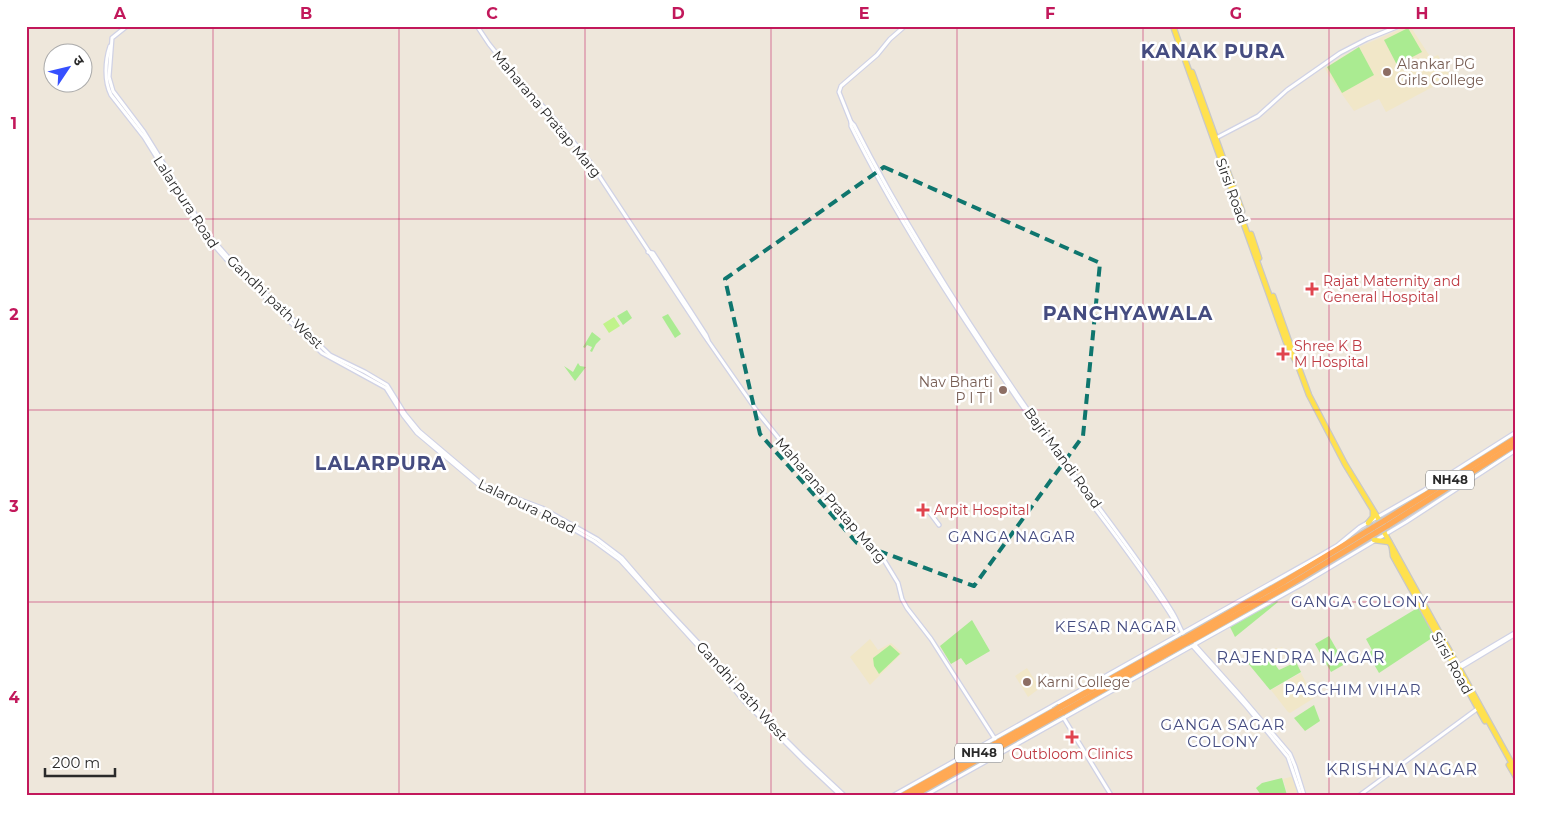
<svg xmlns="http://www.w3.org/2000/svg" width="1542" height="821" font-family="Montserrat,'Noto Sans Devanagari',sans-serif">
<rect width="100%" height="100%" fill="#eee7db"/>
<g fill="#f1e7c8">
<polygon points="1408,26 1410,26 1431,58 1438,55 1451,77 1386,112 1379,99 1354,111 1329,76 1325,68 1359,47"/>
<polygon points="870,639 878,650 891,643 902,653 870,685 850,657"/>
<polygon points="1282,647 1289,659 1287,660 1281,651 1275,654 1281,664 1278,666 1271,654 1275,651 1274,649 1277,648 1278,649"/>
<polygon points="1027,668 1040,688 1028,697 1015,676"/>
<polygon points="1301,673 1314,698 1290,713 1288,712 1271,690"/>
<polygon points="1294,776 1300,795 1288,795 1283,779"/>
</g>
<g fill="#aaeb91">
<polygon points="1408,28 1422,52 1397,65 1384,40"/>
<polygon points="1359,47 1374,75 1342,93 1327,67"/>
<polygon points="627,310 632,318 623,325 617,316"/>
<polygon points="668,314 681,334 675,338 662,317"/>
<polygon points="592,332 601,339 596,344 592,352 590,351 592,347 587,345 585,348 583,347"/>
<polygon points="578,363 580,366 586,367 575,381 564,366 573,372"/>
<polygon points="1276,600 1278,602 1235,637 1230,627"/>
<polygon points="1419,607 1435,636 1379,673 1368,654 1372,650 1366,639"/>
<polygon points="972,620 990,651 966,665 961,658 951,664 940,646"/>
<polygon points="1329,636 1345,664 1331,672 1315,644"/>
<polygon points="890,645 900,654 879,674 874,666 873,658"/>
<polygon points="1265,650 1279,670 1296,662 1301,672 1270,690 1247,662"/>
<polygon points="1314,705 1320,721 1305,731 1294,718"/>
<polygon points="1282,778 1287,795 1261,795 1256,788 1262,783"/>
</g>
<polygon fill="#c1f38b" points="614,317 620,326 609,333 603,324"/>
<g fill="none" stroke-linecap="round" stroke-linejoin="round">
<defs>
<g id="minor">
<polyline points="127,26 112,38 109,77 113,91 144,132 206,232 227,256 330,355 365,372 387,385 405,414 419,431 478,481 488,488 542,508 597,539 622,558 658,600 706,651 745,699 801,755 844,795"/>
<polyline points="477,26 489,44 514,75 551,115 590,162 704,335 759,414 824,494 884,560 898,583 902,599 907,608 931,639 995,739"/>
<path d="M905 26 890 39 877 55 841 86 839 92 851 122V126C886 197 927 263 970 328 1004 380 1039 431 1075 481 1108 527 1144 571 1174 620L1176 621"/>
<path d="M110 46C105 61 104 81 111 95L144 137 204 234 226 259 322 353 386 388 403 415 417 433 478 484 488 491 540 510 594 541 620 560 698 646 744 701 808 765 840 795"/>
<path d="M851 122 854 125C907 230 971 329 1039 426 1082 488 1131 546 1171 610 1177 619 1180 629 1185 637"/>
<polyline points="1216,138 1258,116 1287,90 1340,53 1367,39 1399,26"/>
<polyline points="648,252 653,253 706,335 708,340"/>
<polyline points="930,513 939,525"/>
<polyline points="1189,642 1247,707 1288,757 1301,795"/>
<polyline points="1194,644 1238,693 1290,754 1295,766 1304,795"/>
<polyline points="1457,667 1516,632"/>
<polyline points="1458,669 1516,634"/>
<polyline points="1060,712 1111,795"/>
<polyline points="894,795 1321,555 1338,545 1360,527 1423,491 1516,432"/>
<polyline points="926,795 1304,583 1406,522 1516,450"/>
<polyline points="1360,795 1477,709"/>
</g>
<g id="major">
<polyline points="1173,26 1286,342 1299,368 1309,395 1345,464 1378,518 1385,534 1516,771"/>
<polyline points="1192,72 1242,211"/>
<polyline points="1251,234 1259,258"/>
<polyline points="1273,296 1291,347"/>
<polyline points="1368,523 1373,517 1373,512"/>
<polyline points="1374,540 1389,542"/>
<polyline points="1392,548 1393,556 1485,721"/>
<polyline points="1509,765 1516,777"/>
</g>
<g id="highway">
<polyline points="1384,521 1516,438"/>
<polyline points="1387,526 1516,444"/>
<polyline points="1189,636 1285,581 1374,527"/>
<polyline points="1192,640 1286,587 1377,532"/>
<polyline points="1060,707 1183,639"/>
<polyline points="1063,712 1186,643"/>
<polyline points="904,795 1054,711"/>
<polyline points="914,795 1057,715"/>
</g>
</defs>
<use href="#minor" stroke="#d0d2e5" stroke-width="5.5"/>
<use href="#major" stroke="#c8c8c8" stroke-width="7"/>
<use href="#highway" stroke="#c8c8c8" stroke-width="8"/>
<use href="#minor" stroke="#fff" stroke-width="3"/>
<use href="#major" stroke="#ffe14e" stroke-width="4.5"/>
<use href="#highway" stroke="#ffa954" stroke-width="5.5"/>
<defs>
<g id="highway-bridge">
<polyline points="1374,527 1384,521"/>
<polyline points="1377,532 1387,526"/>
<polyline points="1183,639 1189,636"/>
<polyline points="1186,643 1192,640"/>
<polyline points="1054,711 1060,707"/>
<polyline points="1057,715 1063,712"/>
</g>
</defs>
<use href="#highway-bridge" stroke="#c8c8c8" stroke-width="8" stroke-linecap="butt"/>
<use href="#highway-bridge" stroke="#ffa954" stroke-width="5.5"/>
</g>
<path fill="none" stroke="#0f766e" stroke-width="4" stroke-dasharray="10 6" stroke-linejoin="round" d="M884 167 1100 263 1083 436 974 586 857 543 760 434 725 279Z"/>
<path fill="none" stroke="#c2185b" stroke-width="1" stroke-opacity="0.55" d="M213 26V795M399 26V795M585 26V795M771 26V795M957 26V795M1143 26V795M1329 26V795M26 219H1516M26 410H1516M26 602H1516"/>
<g fill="#8d6e63" stroke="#fff" stroke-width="2">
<circle cx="1387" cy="72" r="5"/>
<circle cx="1003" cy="390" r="5"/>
<circle cx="1027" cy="682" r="5"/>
</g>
<g fill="#e0444e" stroke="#fff" stroke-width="2">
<path d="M1309.5 281.5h5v5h5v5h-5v5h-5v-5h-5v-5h5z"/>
<path d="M1280.5 346.5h5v5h5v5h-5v5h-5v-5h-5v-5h5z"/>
<path d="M920.5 502.5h5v5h5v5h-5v5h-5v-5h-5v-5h5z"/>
<path d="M1069.5 729.5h5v5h5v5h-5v5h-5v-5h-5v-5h5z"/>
</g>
<g text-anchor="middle" stroke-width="5" stroke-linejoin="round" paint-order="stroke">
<g fill="#fff" stroke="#6a6a6a" stroke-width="1">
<rect x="1426" y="470.5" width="48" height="19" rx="4"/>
<rect x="955" y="743.5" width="48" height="19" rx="4"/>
</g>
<g font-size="12" font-weight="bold" fill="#2a2a2a">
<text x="1450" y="484">NH48</text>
<text x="979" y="757">NH48</text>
</g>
<g font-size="14" fill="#785e54" stroke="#fff" text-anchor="start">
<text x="1397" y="69">Alankar PG<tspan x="1397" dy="16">Girls College</tspan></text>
<text x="993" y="387" text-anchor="end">Nav Bharti<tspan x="993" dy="16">P I T I</tspan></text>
<text x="1037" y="687">Karni College</text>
</g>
<g font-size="14" fill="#2a2a2a" stroke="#fff">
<text transform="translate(547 114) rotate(50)" y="5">Maharana Pratap Marg</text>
<text transform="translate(1232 191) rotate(70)" y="5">Sirsi Road</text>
<text transform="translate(186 202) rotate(57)" y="5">Lalarpura Road</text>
<text transform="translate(275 302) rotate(44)" y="5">Gandhi path West</text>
<text transform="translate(1063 458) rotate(54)" y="5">Bajri Mandi Road</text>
<text transform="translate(831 500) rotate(49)" y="5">Maharana Pratap Marg</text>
<text transform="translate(527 506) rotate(26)" y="5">Lalarpura Road</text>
<text transform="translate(1452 663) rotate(61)" y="5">Sirsi Road</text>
<text transform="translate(742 691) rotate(48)" y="5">Gandhi Path West</text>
</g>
<g font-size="14" fill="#be3a42" stroke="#fff" text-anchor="start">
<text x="1323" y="286">Rajat Maternity and<tspan x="1323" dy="16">General Hospital</tspan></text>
<text x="1294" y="351">Shree K B<tspan x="1294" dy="16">M Hospital</tspan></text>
<text x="934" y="515">Arpit Hospital</text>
<text x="1072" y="759" text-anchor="middle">Outbloom Clinics</text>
</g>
<g font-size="15" letter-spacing="1" fill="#454c80" stroke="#fff">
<text x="1012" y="542">GANGA NAGAR</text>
<text x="1360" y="607">GANGA COLONY</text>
<text x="1116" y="632">KESAR NAGAR</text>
<text x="1353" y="695">PASCHIM VIHAR</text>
<text x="1223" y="730">GANGA SAGAR<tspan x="1223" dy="17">COLONY</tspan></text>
</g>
<g font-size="16" letter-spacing="1" fill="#454c80" stroke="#fff">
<text x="1301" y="663">RAJENDRA NAGAR</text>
<text x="1402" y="775">KRISHNA NAGAR</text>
</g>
<g font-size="19" font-weight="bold" letter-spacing="1" fill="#454c80" stroke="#fff">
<text x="1213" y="58">KANAK PURA</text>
<text x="1128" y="320">PANCHYAWALA</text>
<text x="381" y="470">LALARPURA</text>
</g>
</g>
<rect width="1542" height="821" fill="none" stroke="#ffffff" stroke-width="55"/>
<g transform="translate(68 68) rotate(55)"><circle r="24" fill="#ffffff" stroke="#aaaaaa"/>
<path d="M0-4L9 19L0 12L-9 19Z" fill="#3650ff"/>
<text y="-8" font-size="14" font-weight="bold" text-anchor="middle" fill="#2a2a2a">उ</text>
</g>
<path d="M45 768v8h70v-8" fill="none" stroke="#2a2a2a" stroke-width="2.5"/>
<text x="52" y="768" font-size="15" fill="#2a2a2a" stroke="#ffffff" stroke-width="4" paint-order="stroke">200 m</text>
<rect x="28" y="28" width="1486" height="766" fill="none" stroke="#c2185b" stroke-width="2"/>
<g font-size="16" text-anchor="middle" font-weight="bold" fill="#c2185b">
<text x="120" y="19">A</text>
<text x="306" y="19">B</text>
<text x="492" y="19">C</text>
<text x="678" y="19">D</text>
<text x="864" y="19">E</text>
<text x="1050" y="19">F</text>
<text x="1236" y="19">G</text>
<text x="1422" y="19">H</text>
<text x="14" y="129">1</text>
<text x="14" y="320">2</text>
<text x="14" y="512">3</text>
<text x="14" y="703">4</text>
</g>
</svg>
